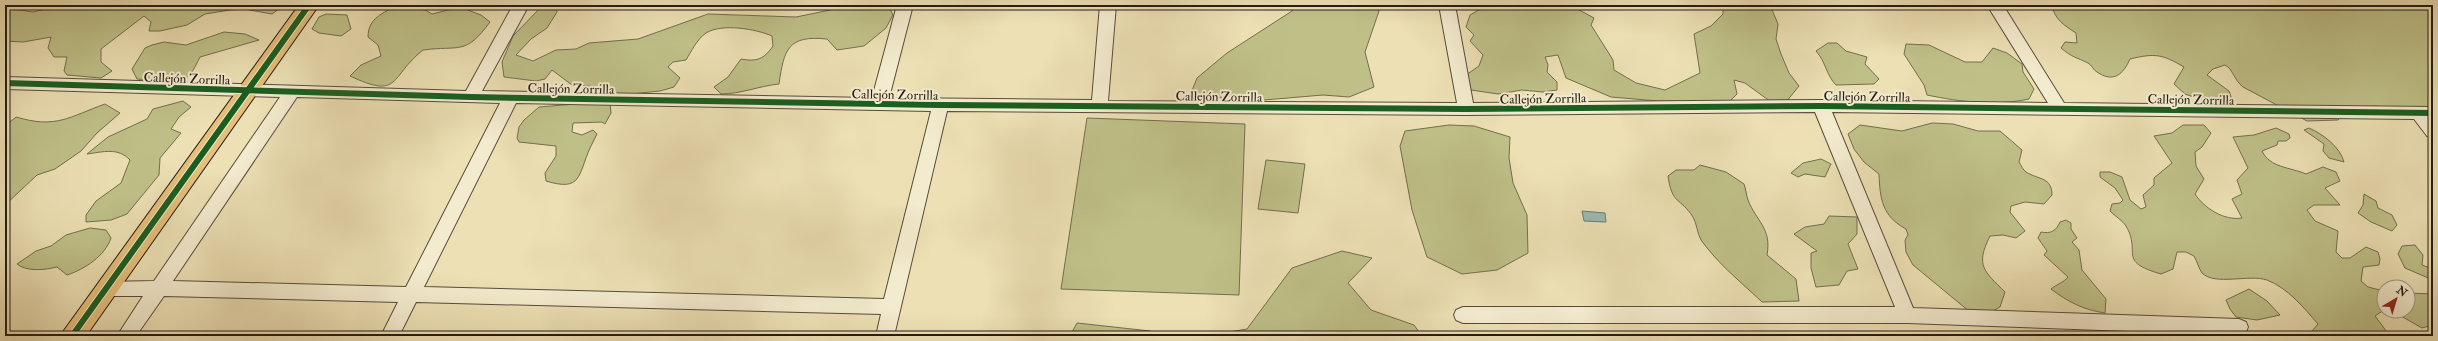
<svg xmlns="http://www.w3.org/2000/svg" width="2438" height="341" font-family="'IM FELL Double Pica',serif">
<rect width="100%" height="100%" fill="#ece0b4"/>
<filter id="stains"><feTurbulence type="fractalNoise" baseFrequency=".005" numOctaves="4"/><feColorMatrix values="0 0 0 0 .2 0 0 0 0 .09 0 0 0 0 .02 0 0 0 .5 -.17"/></filter>
<radialGradient id="worn" r=".72"><stop offset=".6" stop-color="#630" stop-opacity="0"/><stop offset="1" stop-color="#630" stop-opacity=".3"/></radialGradient>
<g fill="#bfc088" stroke="#726e4e">
<polygon points="64,5 284,5 272,14 244,9 230,10 205,14 187,25 160,31 149,31 151,22 144,16 101,49 101,62 112,71 101,78 67,75 64,71 67,57 54,57 48,48 51,37 23,42 5,41 5,8 33,12"/>
<path d="M398 5H417L432 14 460 7 481 15 490 22C465 56 460 45 423 50 389 77 401 100 350 76L361 65 381 56 378 45 368 37C368 18 383 13 398 5Z"/>
<path d="M543 5H555L557 12 547 28 531 39 516 55 533 61 556 50 576 49 589 43 638 39 708 14 796 17 830 10 841 5H888L893 15 886 28 864 46 837 50 827 39C788 35 784 49 779 84 759 86 741 94 721 94L714 87 728 77 741 59C757 62 764 59 773 46L772 36C756 29 722 23 706 33 697 39 691 52 686 60L673 62 668 67 680 78 674 87 660 91 611 96 604 87 572 85 552 70 545 79 536 81 504 77 502 62 513 36Z"/>
<polygon points="1296,5 1377,5 1379,11 1365,52 1374,87 1349,97 1323,95 1264,100 1208,97 1191,93 1197,78 1227,53 1292,11"/>
<polygon points="1506,5 1570,5 1594,18 1591,25 1613,60 1614,70 1636,83 1665,90 1700,73 1694,34 1711,26 1723,14 1723,5 1770,5 1778,24 1776,39 1781,54 1789,73 1799,86 1786,102 1771,102 1745,83 1734,80 1737,94 1729,102 1658,101 1611,97 1566,78 1558,55 1545,57 1548,65 1547,72 1557,82 1557,90 1543,92 1522,90 1498,94 1471,90 1466,75 1479,66 1483,55 1470,41 1474,35 1466,27 1470,15 1482,8"/>
<path d="M2052 5H2433V118L2408 117 2376 106 2351 108 2338 120 2307 121 2243 87C2234 80 2233 69 2225 65L2213 69 2207 75 2229 91 2233 102 2218 106 2185 94 2174 84 2184 67C2162 54 2155 53 2130 59 2123 75 2113 83 2097 72 2093 70 2092 65 2088 63 2076 57 2073 58 2061 48L2065 42 2077 43 2076 33C2065 26 2054 19 2052 5Z"/>
<polygon points="326,14 347,15 351,29 341,36 319,33 312,29 319,17"/>
<path d="M224 32 245 34 259 40 200 57C190 78 184 86 159 83 151 82 145 79 137 79L132 69 145 48 152 45 164 42 186 45Z"/>
<path d="M1828 43H1837L1846 51 1867 57 1865 64 1879 79 1874 84 1836 85C1826 75 1826 62 1816 51Z"/>
<path d="M1906 44 1929 45 1965 62H1982L1993 48 2007 53 2022 64 2023 72 2034 89 2029 99C1996 106 1960 102 1927 95L1924 85 1904 54Z"/>
<path d="M183 101 191 107 179 117 171 129 181 133 160 158 159 175 127 214 111 220 86 222V215L96 201 121 183 130 160C118 147 103 152 87 154L108 137 147 119 153 109Z"/>
<path d="M588 103H610L611 113 605 124 602 122 573 123 572 132 582 135 593 130 597 134C595 139 592 143 590 148 578 175 582 192 546 181L545 173 556 156V146L519 142 517 138 519 127 524 120 539 107Z"/>
<path d="M105 104 120 113 97 133 81 151 55 169 37 175 5 205V126L16 117C56 129 69 117 105 104Z"/>
<polygon points="1087,118 1245,124 1239,295 1061,289"/>
<path d="M1932 123 1953 124 1978 131H2000L2022 150 2019 162C2021 165 2023 170 2026 172 2039 180 2052 177 2052 195L2044 204 2025 202 2011 206 2010 212 2025 231 2016 238 2003 235 1990 236C1975 266 1984 271 2005 292L2000 307 1989 313 1970 312 1913 265 1906 252 1905 240 1908 235 1906 229C1882 216 1880 199 1879 174L1864 162 1854 149 1848 134 1860 125 1902 131Z"/>
<polygon points="1449,125 1474,126 1510,137 1509,158 1513,183 1527,215 1528,253 1497,270 1462,274 1427,257 1412,210 1400,146 1405,131"/>
<path d="M2183 125H2204L2211 133 2202 147 2195 152 2196 166 2204 179 2195 194C2204 208 2224 221 2242 218L2232 199 2242 194 2237 180 2248 168 2233 137 2254 135 2276 128 2289 134 2290 138 2286 141H2278L2277 145 2262 151C2270 168 2290 167 2306 174L2323 167 2336 172 2340 181 2325 188 2340 205H2314L2307 210 2315 221 2338 231 2336 252 2342 258H2350L2366 247 2378 252 2380 259 2379 265 2363 267 2361 281 2368 287 2384 291V310L2375 316 2390 336H2308L2318 324C2304 308 2288 288 2267 280 2249 274 2215 286 2202 273 2199 269 2197 261 2194 256L2186 252H2177L2173 269 2161 274C2116 261 2142 253 2126 226 2123 221 2115 216 2110 211L2112 204 2120 203 2123 200 2115 188 2100 177V172H2110L2122 177 2130 200 2141 209 2146 207 2143 195 2154 185V178L2172 163 2154 136 2172 133Z"/>
<path d="M2309 128C2323 134 2340 147 2344 162L2329 158 2323 151 2324 144 2304 130Z"/>
<polygon points="1821,159 1831,164 1825,177 1805,174 1798,177 1791,173 1803,163"/>
<polygon points="1266,160 1305,164 1298,213 1258,209"/>
<path d="M1700 165 1726 172 1744 184C1746 189 1746 195 1748 200 1756 221 1772 228 1767 255L1796 279 1799 301 1762 302C1741 282 1718 264 1701 240 1697 233 1697 224 1693 217 1680 197 1672 205 1668 176L1676 170H1694Z"/>
<polygon points="2364,194 2376,201 2378,208 2392,215 2397,225 2392,231 2371,222 2358,213 2363,205"/>
<polygon points="1829,216 1857,217 1857,234 1848,244 1858,269 1847,271 1839,285 1816,287 1811,268 1811,253 1817,251 1794,234 1805,227 1824,224"/>
<path d="M2066 220 2071 223V229L2077 238 2072 242 2079 250 2082 270 2106 299 2105 313C2084 310 2068 302 2051 289 2057 284 2063 283 2068 277L2044 255 2047 251 2038 238 2041 232C2051 234 2056 231 2060 222Z"/>
<path d="M90 228 106 230 111 238C105 256 85 269 67 275L57 267C45 270 27 272 17 264L36 251 51 246 66 235Z"/>
<polygon points="2415,245 2423,255 2422,265 2430,268 2433,280 2405,268 2398,254 2402,246"/>
<polygon points="1342,251 1372,258 1348,283 1371,310 1414,325 1422,336 1206,336 1247,329 1292,268"/>
<polygon points="2249,289 2267,301 2280,315 2257,320 2236,317 2230,309 2226,300"/>
<polygon points="2408,293 2433,294 2433,325 2422,328 2401,316 2386,311 2408,311"/>
<polygon points="1077,323 1150,331 1164,336 1070,336"/>
</g>
<polygon fill="#9abbb5" stroke="#6b7b75" points="1582,211 1605,213 1606,222 1584,221"/>
<g fill="none" stroke-linecap="round" stroke-linejoin="round">
<defs>
<path id="minor" d="M513 5H529L482 91 872 98 897 5H913L889 98 1092 100 1100 5H1116L1108 101 1457 103 1439 5H1455L1473 103 1821 100 2048 103 1987 5H2003L2064 103 2433 107V138L2427 136 2414 119 1832 112 1913 308 2239 319 2246 322 2248 327 2246 332 2239 335 1907 323H1463L1456 320 1454 315 1456 310 1463 307H1895L1815 112 1466 115 947 111 894 336H876L881 314 416 302 399 336H381L398 302 164 296 136 336H117L143 296H106L100 294 97 289 100 284 106 282 154 281 280 97 5 89V77L466 91ZM297 97 500 103 406 287 173 281ZM516 103 931 111 884 299 424 287Z"/>
<polygon id="major" points="299,5 319,5 86,336 60,336"/>
</defs>
<use href="#minor" stroke="#574c3c" stroke-width="2"/>
<use href="#major" stroke="#251b14" stroke-width="2"/>
<use href="#minor" fill="#f3ebce" fill-rule="evenodd"/>
<use href="#major" fill="#e6c07a" fill-rule="evenodd"/>
<defs>
<g id="cycleway">
<polyline points="5,83 471,97 940,105 1466,109 1821,106 2433,113"/>
<polyline points="72,336 309,5"/>
</g>
</defs>
<use href="#cycleway" stroke="#f3ebce" stroke-width="8"/>
<use href="#cycleway" stroke="#1b5e20" stroke-width="6"/>
</g>
<g text-anchor="middle" stroke-width="4" stroke-linejoin="round" paint-order="stroke">
<g font-size="13" fill="#251b14" stroke="#f3ebce">
<text transform="translate(187 78) rotate(2)" y="5">Callejón Zorrilla</text>
<text transform="translate(571 88) rotate(1)" y="5">Callejón Zorrilla</text>
<text transform="translate(895 94) rotate(1)" y="5">Callejón Zorrilla</text>
<text transform="translate(1219 96) rotate(1)" y="5">Callejón Zorrilla</text>
<text transform="translate(1867 96) rotate(1)" y="5">Callejón Zorrilla</text>
<text transform="translate(1543 98) rotate(-1)" y="5">Callejón Zorrilla</text>
<text transform="translate(2191 99) rotate(1)" y="5">Callejón Zorrilla</text>
</g>
</g>
<rect width="2438" height="341" fill="none" stroke="#ece0b4" stroke-width="20"/>
<rect x="6" y="6" width="2426" height="329" fill="none" stroke="#251b14" stroke-width="2"/>
<rect x="10" y="10" width="2418" height="321" fill="none" stroke="#251b14"/>
<g transform="translate(2396 299) rotate(38)"><circle r="19" fill="#f3ebce" stroke="#a19884"/>
<path d="M0-3L7 15L0 10L-7 15Z" fill="#8f2418"/>
<text y="-6" font-size="11" font-weight="bold" text-anchor="middle" fill="#251b14">N</text>
</g>
<rect width="100%" height="100%" filter="url(#stains)"/>
<rect width="100%" height="100%" fill="url(#worn)"/>
</svg>
